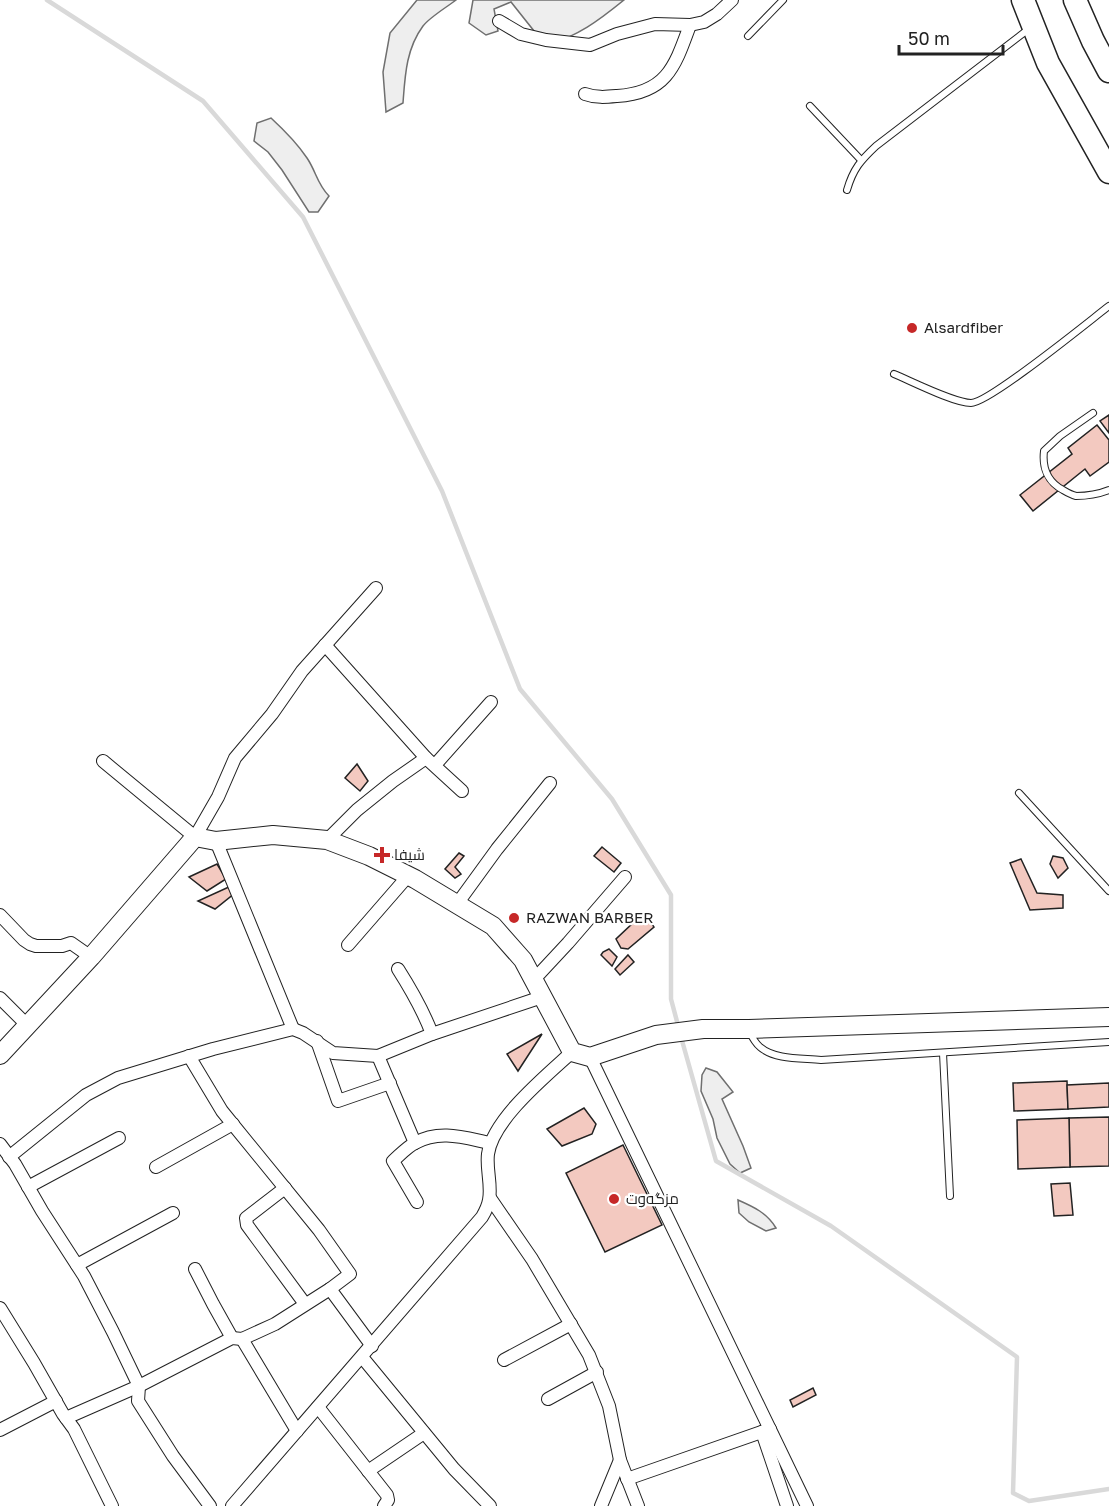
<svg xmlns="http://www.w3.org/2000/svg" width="1109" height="1506" font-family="'Golos Text',Cairo,sans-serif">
<rect width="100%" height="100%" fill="#fff"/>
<g fill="#eee" stroke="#6f6f6f" stroke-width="1.5">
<path d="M417 0H456C447 7 430 17 423 26 406 49 405 76 403 103L386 112 383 72 390 33Z"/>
<path d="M473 0H624C597 22 579 35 546 46L511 2 494 9 498 31 486 35 469 23Z"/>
<path d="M271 118C284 130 297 143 307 158 316 171 317 184 329 196L318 212H309L282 170 268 152 254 141 257 123Z"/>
<polygon points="706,1068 717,1072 733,1092 722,1099 743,1146 751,1168 740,1173 730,1164 717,1138 713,1119 701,1091 702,1075"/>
<path d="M738 1200C754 1207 767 1213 776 1228L766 1231 749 1222 739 1213Z"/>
</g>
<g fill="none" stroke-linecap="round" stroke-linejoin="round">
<g stroke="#d9d9d9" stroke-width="4.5">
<polyline points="47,0 203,101 303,217 442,491 520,689 612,799 671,895 671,999 679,1029"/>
<polyline points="681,1037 716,1161 831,1226 1017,1357 1013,1493 1029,1501 1109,1489"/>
</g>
</g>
<g fill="#f3c9c0" stroke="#222" stroke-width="1.5">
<polygon points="1109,415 1109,433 1100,421"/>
<polygon points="1097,425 1109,440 1109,462 1090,476 1085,469 1033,511 1020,495 1072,454 1068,448"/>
<polygon points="357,764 368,781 360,791 345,778"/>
<polygon points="602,847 621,863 614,872 594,856"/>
<polygon points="459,853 464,856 455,867 461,874 455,878 445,869"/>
<polygon points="1053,856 1063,858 1068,868 1058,878 1050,864"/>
<polygon points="1021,859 1037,893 1063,895 1063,908 1030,910 1010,863"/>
<polygon points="217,864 226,879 207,891 189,877"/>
<polygon points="231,886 235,893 215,909 198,901"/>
<polygon points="648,918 654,927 628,949 621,948 616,939 633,923"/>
<polygon points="609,949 617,957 612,966 601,955 603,952"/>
<polygon points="628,955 634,962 620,975 615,969"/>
<polygon points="542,1034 518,1071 507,1054"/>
<polygon points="1067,1081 1068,1109 1014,1111 1013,1083"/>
<polygon points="1109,1083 1109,1107 1068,1109 1067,1085"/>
<polygon points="584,1108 596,1124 592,1134 562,1146 547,1129"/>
<polygon points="1109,1117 1109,1166 1070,1167 1069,1118"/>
<polygon points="1069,1118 1070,1167 1018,1169 1017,1120"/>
<polygon points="623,1145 662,1225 605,1252 566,1173"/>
<polygon points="1070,1183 1073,1215 1054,1216 1051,1184"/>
<polygon points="813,1388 816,1395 793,1407 790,1400"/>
</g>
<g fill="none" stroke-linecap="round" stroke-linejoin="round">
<defs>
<g id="lane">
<polyline points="748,36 783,0"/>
<polyline points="810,106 861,160"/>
<path d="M847 190C853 169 861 160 876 146L1030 28"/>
<path d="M894 374C911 381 954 403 971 403 989 403 1088 322 1109 306"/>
<path d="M1093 413 1060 436 1044 451C1042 468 1048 482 1063 490 1068 493 1072 495 1076 496 1087 496 1099 494 1109 490"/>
<polyline points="1019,793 1109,891"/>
<path d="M749 1031C752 1037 755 1043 760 1047 775 1060 802 1058 821 1060L1109 1042"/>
<polyline points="943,1053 950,1196"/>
</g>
<g id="street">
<polyline points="499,21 521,34 546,40 590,45 617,34 655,24 690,25 704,22 717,14 732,0"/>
<path d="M585 94C596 98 606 97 617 96 667 93 675 66 690 25"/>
<polyline points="325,645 426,758 462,791"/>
<polyline points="103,761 195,837 218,797 235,758 272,714 302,671 376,588"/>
<polyline points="435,765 491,702"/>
<polyline points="327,840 357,810 393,781 426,758"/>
<polyline points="216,841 293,1029"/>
<polyline points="457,904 497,849 550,783"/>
<polyline points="0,915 24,940 30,944 36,946 62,946 71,943 91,957"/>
<polyline points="348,945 408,876"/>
<path d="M398 969C412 991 423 1010 432 1034"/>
<polyline points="533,980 541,972 568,943 625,877"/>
<polyline points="0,998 28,1026"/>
<polyline points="317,1041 338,1101 390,1083"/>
<polyline points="378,1056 415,1143"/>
<polyline points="590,1057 807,1506"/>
<polyline points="0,1144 15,1164 42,1211 84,1276 113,1332 139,1386 138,1401 173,1456 210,1506"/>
<polyline points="9,1157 86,1095 118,1078 213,1049 293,1029 303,1033 333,1053 378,1056 432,1034 542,997"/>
<polyline points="156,1167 233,1124"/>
<polyline points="28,1187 119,1138"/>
<polyline points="285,1188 246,1218 247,1225 305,1304"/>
<polyline points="490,1198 532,1259 589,1355 609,1406 620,1460 638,1506"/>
<path d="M417 1202 393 1161C400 1155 407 1147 415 1143 440 1129 465 1138 490 1143"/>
<polyline points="77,1265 173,1213"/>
<polyline points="195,1269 213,1304 232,1338"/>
<polyline points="330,1289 372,1346"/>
<polyline points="0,1308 34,1363 63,1414 74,1429 112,1506"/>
<polyline points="242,1339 297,1431"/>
<polyline points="362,1357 454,1469 490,1506"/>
<polyline points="504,1360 571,1324"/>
<polyline points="548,1399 597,1372"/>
<polyline points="318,1407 387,1495 388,1500 384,1506"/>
<polyline points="66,1418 139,1386 232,1338 242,1339 275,1324 330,1289 350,1274 319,1230 222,1111 189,1056"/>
<polyline points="0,1430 56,1401"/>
<polyline points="762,1432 787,1506"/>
<polyline points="368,1471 424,1433"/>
<polyline points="627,1479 770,1429"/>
<path d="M232 1506 482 1217C485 1212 488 1206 489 1200 492 1185 486 1169 488 1154 493 1119 546 1076 572 1052"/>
<polyline points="601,1506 620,1460"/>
</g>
<polyline id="secondary" points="0,1055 91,957 195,837 216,841 273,835 327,840 369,856 415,879 493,926 523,960 572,1052 590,1057 656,1035 703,1029 749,1029 1109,1017"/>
<g id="highway">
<polyline points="1023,0 1048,63 1109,172"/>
<polyline points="1075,0 1093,41 1109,71"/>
</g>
</defs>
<use href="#lane" stroke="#222" stroke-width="8"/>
<use href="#street" stroke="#222" stroke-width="14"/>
<use href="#secondary" stroke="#222" stroke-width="20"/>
<use href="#highway" stroke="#222" stroke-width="25"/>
<use href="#lane" stroke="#fff" stroke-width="6"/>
<use href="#street" stroke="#fff" stroke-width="12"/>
<use href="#secondary" stroke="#fff" stroke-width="18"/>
<use href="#highway" stroke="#fff" stroke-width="22"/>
</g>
<g fill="#c62828" stroke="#fff" stroke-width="2">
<circle cx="912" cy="328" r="6"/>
<path d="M379 846h6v6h6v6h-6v6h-6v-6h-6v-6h6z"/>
<circle cx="514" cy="918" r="6"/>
<circle cx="614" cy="1199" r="6"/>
</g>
<g text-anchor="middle" stroke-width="4.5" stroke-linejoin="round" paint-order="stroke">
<g font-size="15" fill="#222" stroke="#fff" text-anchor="start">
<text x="924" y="333">Alsardfiber</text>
<text x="394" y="860">شیفا</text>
<text x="526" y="923">RAZWAN BARBER</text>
<text x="626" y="1204">مزگه‌وت</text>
</g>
</g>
<path d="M899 45v9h104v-9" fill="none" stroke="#222222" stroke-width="3"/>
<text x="908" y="45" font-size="18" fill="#222222" stroke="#ffffff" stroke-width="4.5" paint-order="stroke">50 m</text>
</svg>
